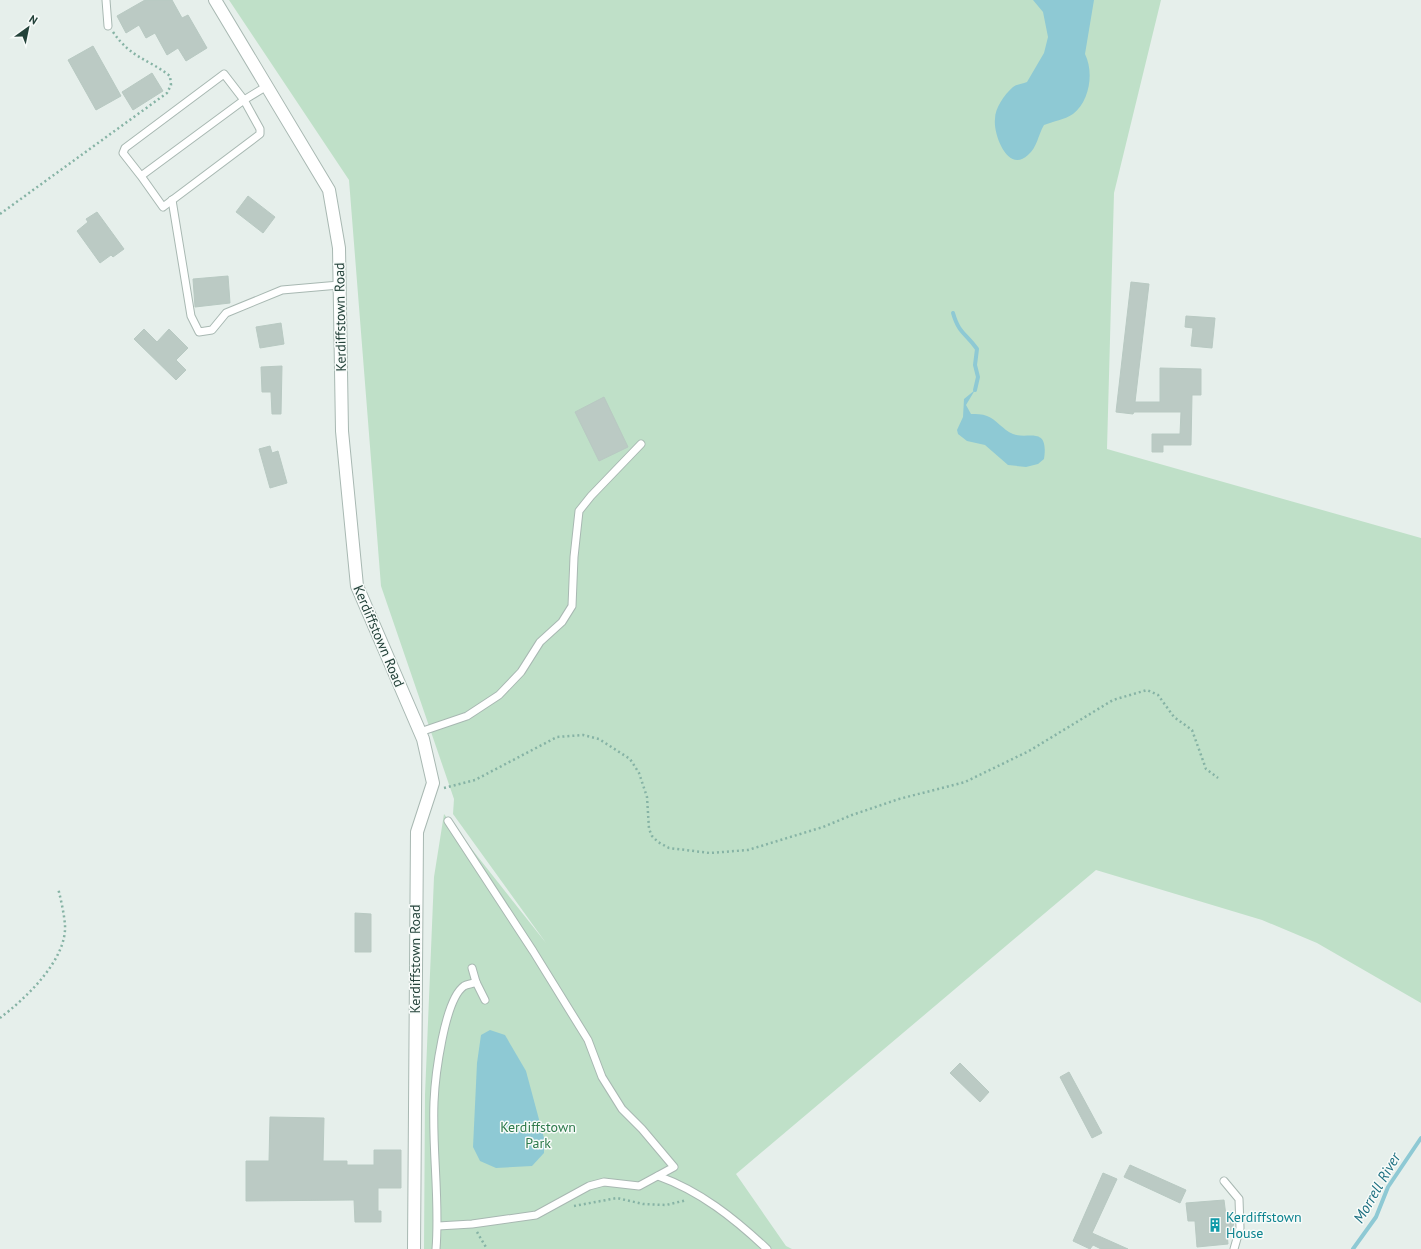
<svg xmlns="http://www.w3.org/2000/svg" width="1421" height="1249" font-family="'PT Sans',sans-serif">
<rect width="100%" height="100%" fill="#e6efeb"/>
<polygon fill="#bfe0c8" points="229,0 1161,0 1114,193 1107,449 1421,538 1421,1003 1317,943 1262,920 1096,870 736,1174 786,1246 792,1249 424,1249 425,1095 434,877 444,814 546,943 453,814 454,799 381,586 349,180"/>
<g fill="#8ec9d4">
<path d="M1033 0H1094L1085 54C1094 72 1090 101 1073 114 1064 120 1054 121 1044 125 1038 135 1037 148 1028 155 1008 174 993 134 995 119 995 108 1004 95 1013 87 1017 84 1022 84 1027 82L1044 53 1048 37 1043 12Z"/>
<path d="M975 390 966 405 971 414C976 414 982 414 987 416 996 419 1003 430 1013 434 1028 440 1049 425 1044 459L1038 464 1026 467 1008 465 985 445 967 441 958 434 957 430 963 417 964 399Z"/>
<polygon points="490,1030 505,1035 526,1071 544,1138 544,1153 532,1166 496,1168 480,1161 473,1147 477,1063 481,1035"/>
</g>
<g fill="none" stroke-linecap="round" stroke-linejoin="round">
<g stroke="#8ec9d4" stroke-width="4">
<path d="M953 313C959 334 966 333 977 349L975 365 978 377 975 390"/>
<polyline points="1353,1249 1376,1217 1388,1187 1421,1138"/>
</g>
</g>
<g fill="#bbcac4" stroke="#b8c9c2">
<polygon points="145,0 172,0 182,18 188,15 207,48 186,61 178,48 167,55 155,33 146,38 139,25 126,33 117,16"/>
<polygon points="93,46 121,96 96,110 68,60"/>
<polygon points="152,73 163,91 133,110 122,92"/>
<polygon points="248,196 275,217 263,233 236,212"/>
<polygon points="97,212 124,249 113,257 111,255 100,263 77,231 88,222 86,219"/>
<polygon points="228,276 230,303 195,307 193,279"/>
<polygon points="1131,282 1149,284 1135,402 1160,402 1160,368 1201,369 1201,395 1192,395 1191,445 1163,445 1163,452 1152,452 1152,434 1180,434 1181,412 1134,412 1133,414 1116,412"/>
<polygon points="1186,316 1215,318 1212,348 1191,346 1193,328 1185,327"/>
<polygon points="281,323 284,344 260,348 256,327"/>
<polygon points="144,329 157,342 169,329 188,348 176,360 186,370 176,380 134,339"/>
<polygon points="282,366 281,414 272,414 271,392 262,392 261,367"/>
<polygon points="604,397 628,447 599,461 575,412"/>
<polygon points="270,446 272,453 278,451 287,483 270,488 259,449"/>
<polygon points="355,913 371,914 371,952 355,952"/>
<polygon points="960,1063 989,1092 980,1102 950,1073"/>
<polygon points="1069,1072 1102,1133 1092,1138 1060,1077"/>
<polygon points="270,1117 324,1118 323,1161 347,1161 347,1165 374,1165 374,1150 401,1150 401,1188 378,1188 378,1211 381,1211 381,1222 355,1222 354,1200 246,1201 246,1161 269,1161"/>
<polygon points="1130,1165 1186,1190 1180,1203 1124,1177"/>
<polygon points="1103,1173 1117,1179 1092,1233 1128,1249 1101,1249 1093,1245 1090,1249 1073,1241"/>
<polygon points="1224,1200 1226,1216 1231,1219 1234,1223 1232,1229 1227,1233 1228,1244 1197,1247 1195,1221 1188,1221 1186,1203"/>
</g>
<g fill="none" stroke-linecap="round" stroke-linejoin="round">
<defs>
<g id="service">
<polyline points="106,0 108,26"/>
<polyline points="141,176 163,207 260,134 260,129 244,100 224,74 125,148 123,153 141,176 244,100 267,86"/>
<polyline points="172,200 191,316 199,332 212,330 226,313 282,290 339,285"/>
<polyline points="420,732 467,716 499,695 521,672 540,642 562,622 572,606 574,557 579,511 591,496 641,444"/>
<polyline points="472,968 476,982 485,1000"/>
<path d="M658 1176C700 1191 734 1218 767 1249"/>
<polyline points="1224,1181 1239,1199 1240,1228 1234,1249"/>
<polyline points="438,1226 472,1224 536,1215 589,1186 604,1182 639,1186 674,1167 642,1129 622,1109 602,1077 588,1040 533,951 448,821"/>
<path d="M436 1249C440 1200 432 1151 434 1102 435 1078 444 1000 464 986 467 984 473 984 476 982"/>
</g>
<polyline id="minor" points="215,0 329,190 339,248 342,431 357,586 423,739 433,783 417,832 414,1249"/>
</defs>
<use href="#service" stroke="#a8b8b2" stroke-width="9"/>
<use href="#minor" stroke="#a8b8b2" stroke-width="14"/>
<g stroke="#86b3a5" stroke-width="2.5" stroke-dasharray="2 3" stroke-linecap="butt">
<path d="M0 214 167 93 171 85 170 76C147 58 132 59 113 32"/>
<polyline points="444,788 475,780 557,737 583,735 599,739 630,759 639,773 647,797 649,829 652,836 658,842 669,848 710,853 748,850 823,827 852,815 899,799 965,782 1029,751 1113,700 1147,690 1158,695 1174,717 1192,730 1206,769 1218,778"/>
<path d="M0 1018C25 999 67 960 65 925 64 913 61 900 58 888"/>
<polyline points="574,1206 617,1198 643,1204 666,1205 687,1200"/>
<polyline points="477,1232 487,1249"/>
</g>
<use href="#service" stroke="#fff" stroke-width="7"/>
<use href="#minor" stroke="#fff" stroke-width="12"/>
</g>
<defs>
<symbol id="building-bare" viewBox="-9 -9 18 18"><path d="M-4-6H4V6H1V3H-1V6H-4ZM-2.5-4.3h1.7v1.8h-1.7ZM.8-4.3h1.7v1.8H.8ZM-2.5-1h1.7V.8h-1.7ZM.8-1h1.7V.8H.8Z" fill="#0f9aa8" stroke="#f7fbf9" stroke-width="2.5" paint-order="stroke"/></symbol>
</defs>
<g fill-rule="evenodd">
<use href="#building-bare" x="1205" y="1215" width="20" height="20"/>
</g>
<g text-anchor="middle" stroke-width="3" stroke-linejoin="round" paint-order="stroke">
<g font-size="14" fill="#24423a" stroke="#f7fbf9">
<text transform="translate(340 317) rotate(-91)" y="5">Kerdiffstown Road</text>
<text transform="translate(379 636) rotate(67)" y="5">Kerdiffstown Road</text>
<text transform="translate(415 959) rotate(-90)" y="5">Kerdiffstown Road</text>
</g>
<g font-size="14" fill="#2d7a4b" stroke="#f7fbf9">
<text x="538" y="1132">Kerdiffstown<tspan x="538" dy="16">Park</tspan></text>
</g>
<g font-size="14" fill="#0d838f" stroke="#f7fbf9" text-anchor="start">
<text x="1226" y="1222">Kerdiffstown<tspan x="1226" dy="16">House</tspan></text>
</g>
<g font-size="15" font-style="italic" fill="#1c6f80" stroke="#f7fbf9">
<text transform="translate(1377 1188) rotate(-60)" y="5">Morrell River</text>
</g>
</g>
<g transform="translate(28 28) rotate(33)" stroke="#f7fbf9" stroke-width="3" paint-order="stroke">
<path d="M0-3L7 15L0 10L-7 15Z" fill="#24423a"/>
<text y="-6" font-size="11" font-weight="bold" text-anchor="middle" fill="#24423a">N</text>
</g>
</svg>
